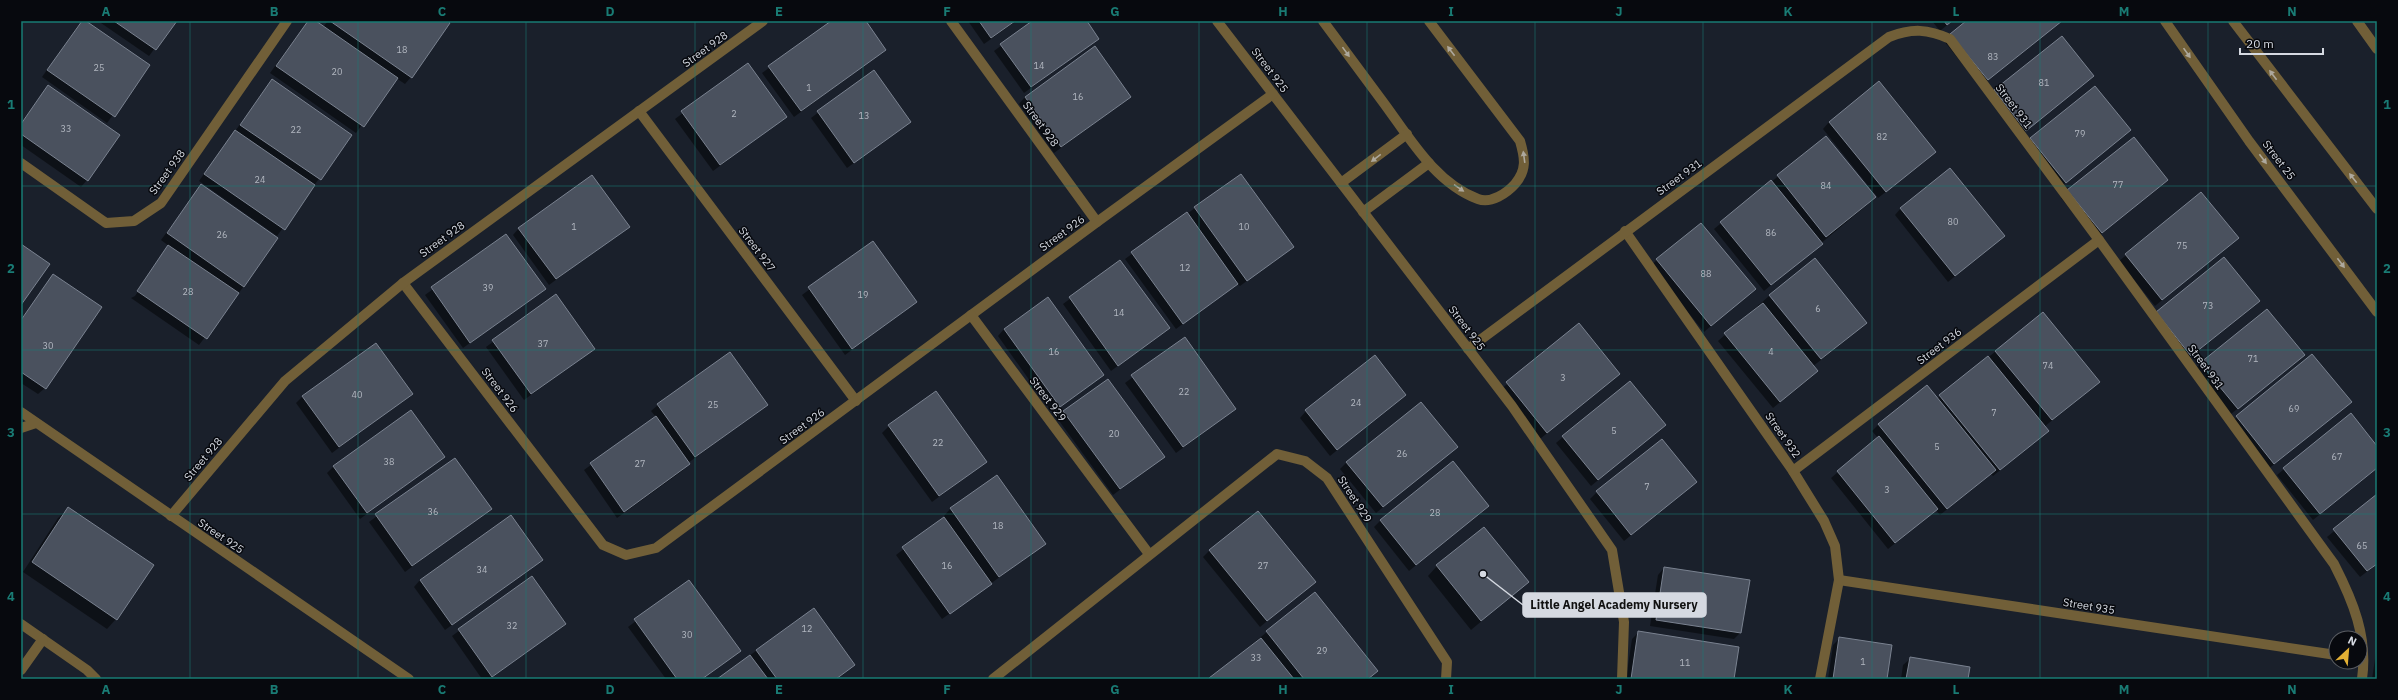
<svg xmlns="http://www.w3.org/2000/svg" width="2398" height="700" font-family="'IBM Plex Sans',sans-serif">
<rect width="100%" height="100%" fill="#1a202b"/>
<g fill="#0007">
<polygon points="84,21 149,66 107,123 42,77 77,27"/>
<polygon points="98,21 175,21 149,56"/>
<polygon points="308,21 314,21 323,27 328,21 446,21 411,77 405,84 396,78 356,133 270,73"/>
<polygon points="833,21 864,21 885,50 794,117 762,73"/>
<polygon points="968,21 1016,21 984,44"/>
<polygon points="1034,21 1085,21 1098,39 1024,93 994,51"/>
<polygon points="1932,21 1952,21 1940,31"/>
<polygon points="1967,21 2060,21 1980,86 1944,41"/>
<polygon points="2062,37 2093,76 2019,136 1995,91"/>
<polygon points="748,64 786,117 713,171 675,119"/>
<polygon points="873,71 910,122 847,168 811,118"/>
<polygon points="272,80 351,135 277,236 199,181"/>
<polygon points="48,87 87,180 81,187 21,145 21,123"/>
<polygon points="2095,88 2129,130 2059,188 2024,146"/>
<polygon points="1025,97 1130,97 1054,153 1019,104"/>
<polygon points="1829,122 1928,159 1878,198 1823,129"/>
<polygon points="1826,137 1868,204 1764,291 1714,229"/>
<polygon points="2167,180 2095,239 2061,198 2068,191"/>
<polygon points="201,186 244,286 199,345 131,298 135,296 169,246 161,240"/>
<polygon points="2201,194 2237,238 2155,306 2119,261"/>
<polygon points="1195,208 1293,247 1240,286 1237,283 1176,329 1125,259"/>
<polygon points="1901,208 1997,242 1948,282 1895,215"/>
<polygon points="628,226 549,285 513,235 519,228"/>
<polygon points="506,235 544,289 463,348 425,295"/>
<polygon points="873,242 916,302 845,355 802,295"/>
<polygon points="1657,260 1754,289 1704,332 1650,266"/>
<polygon points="1120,262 1168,328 1111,371 1063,304"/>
<polygon points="53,275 45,388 38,394 21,383 21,319"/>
<polygon points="556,295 594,349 524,400 486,347"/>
<polygon points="1771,295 1866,323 1822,359"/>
<polygon points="1769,296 1821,360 1813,366 1817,371 1810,378 1773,408 1718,341"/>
<polygon points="2252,307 2184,362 2150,319 2156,312"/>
<polygon points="1579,324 1619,374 1540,439 1500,390"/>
<polygon points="1004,329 1103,375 1052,412 998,336"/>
<polygon points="1184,339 1235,409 1176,453 1125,383"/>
<polygon points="1996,351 2099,382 2044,427 2041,437 1993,476 1991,474 1940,515 1936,510 1888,549 1831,478 1878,438 1872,431 1879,424 1937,399"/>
<polygon points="2303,355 2231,414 2194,370 2201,363"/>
<polygon points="2312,355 2344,408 2267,470 2230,423"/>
<polygon points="411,394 332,453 296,403 303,396"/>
<polygon points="1405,395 1330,456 1300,418 1306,411"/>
<polygon points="658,405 767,405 688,463 682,471 617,518 584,470 656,417 651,411"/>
<polygon points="1064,412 1163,457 1113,495 1057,418"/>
<polygon points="2350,414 2377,447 2377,468 2313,520 2277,475"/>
<polygon points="1665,425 1591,486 1556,443 1563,437"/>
<polygon points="889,426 986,462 932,502 882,433"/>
<polygon points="1456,447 1376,513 1340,469 1347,462"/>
<polygon points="444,457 360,519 327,473 333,467"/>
<polygon points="454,459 490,509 405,572 369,522"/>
<polygon points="997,476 1045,544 942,619 896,555 945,517 944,516 950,509"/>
<polygon points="1689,488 1624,541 1590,499 1597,492"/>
<polygon points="2377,496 2377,564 2360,577 2327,537"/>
<polygon points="1488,506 1409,571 1374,527 1380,521"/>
<polygon points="68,509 116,619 107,629 23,572 58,518"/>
<polygon points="1210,550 1314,582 1260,627 1203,557"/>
<polygon points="542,560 445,630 414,587 420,580"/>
<polygon points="1437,566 1528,582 1471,630 1428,576"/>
<polygon points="1664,568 1741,632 1734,639 1650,626 1658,575"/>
<polygon points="532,577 565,624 490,679 482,679 452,636"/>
<polygon points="689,581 739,651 703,679 666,679 628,627"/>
<polygon points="1314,593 1377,671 1370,677 1210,679"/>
<polygon points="1639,632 1733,679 1626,679 1632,639"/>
<polygon points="1840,638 1886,679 1828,679 1833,645"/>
<polygon points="2377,646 2377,679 2372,679"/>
<polygon points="757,650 854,665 837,679 719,679"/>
<polygon points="1910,659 1967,679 1901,679 1903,665"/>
</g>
<g fill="#4a515e" stroke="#7a8290">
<polygon points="82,21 86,21 150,65 115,117 47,70"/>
<polygon points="114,21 177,21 156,50"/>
<polygon points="308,21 316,21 398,78 364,127 276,66"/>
<polygon points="330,21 448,21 450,23 412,78"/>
<polygon points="831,21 866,21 886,50 801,111 768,66"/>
<polygon points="979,21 1015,21 991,38"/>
<polygon points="1032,21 1087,21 1099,39 1031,87 1000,44"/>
<polygon points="1944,21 1952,21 1947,25"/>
<polygon points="1966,21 2062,21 1988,80 1950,34"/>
<polygon points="2062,36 2094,76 2026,131 1994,90"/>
<polygon points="1095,46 1131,97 1061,147 1025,97"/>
<polygon points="748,63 787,117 720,165 681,111"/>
<polygon points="874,70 911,122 854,163 817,111"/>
<polygon points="272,79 352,135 321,180 240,125"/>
<polygon points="1879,81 1936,152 1886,192 1829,122"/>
<polygon points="48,85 120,135 88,181 21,134 21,124"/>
<polygon points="2095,86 2131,130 2066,183 2030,138"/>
<polygon points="235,130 315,185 285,230 204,174"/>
<polygon points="1826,136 1876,197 1826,237 1777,175"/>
<polygon points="2134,137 2168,180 2102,233 2067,190"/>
<polygon points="1950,168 2005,236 1955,276 1900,208"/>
<polygon points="1241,174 1294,247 1247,281 1194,207"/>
<polygon points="592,175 630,227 556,279 518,228"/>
<polygon points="1771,180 1823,244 1771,285 1720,222"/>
<polygon points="201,184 278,238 244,287 167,233"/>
<polygon points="2201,192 2239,238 2162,300 2125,254"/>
<polygon points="1187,212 1238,284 1183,324 1131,252"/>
<polygon points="1701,223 1756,289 1711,326 1656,259"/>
<polygon points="506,234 546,289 470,343 431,287"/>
<polygon points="873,241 917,302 852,349 808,287"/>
<polygon points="21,244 50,264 21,305"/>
<polygon points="168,245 239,293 207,339 137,291"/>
<polygon points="2224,257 2260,301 2191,356 2156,312"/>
<polygon points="1815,258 1867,323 1821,359 1769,295"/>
<polygon points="1120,260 1170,328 1118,366 1069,297"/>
<polygon points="53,274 102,307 46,389 21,372 21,320"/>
<polygon points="556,294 595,349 531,394 492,340"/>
<polygon points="1048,297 1104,375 1060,407 1004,329"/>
<polygon points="1763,303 1818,371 1780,402 1724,333"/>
<polygon points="2267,309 2305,355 2238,409 2200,363"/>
<polygon points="2043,312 2100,382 2052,420 1995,351"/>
<polygon points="1579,323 1620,374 1547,433 1506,382"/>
<polygon points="1185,337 1236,409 1183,447 1131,375"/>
<polygon points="376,343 413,394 339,447 302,396"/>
<polygon points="730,352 768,405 695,457 657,404"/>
<polygon points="2312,354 2352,402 2274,464 2236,416"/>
<polygon points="1375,355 1406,395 1337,450 1305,410"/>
<polygon points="1988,356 2049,431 2000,470 1939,395"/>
<polygon points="1108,379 1165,457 1120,489 1063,411"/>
<polygon points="1630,381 1666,425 1598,480 1562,436"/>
<polygon points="1927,385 1996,470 1947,509 1878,424"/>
<polygon points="936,391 987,462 939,496 888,425"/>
<polygon points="1421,402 1458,447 1383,507 1346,462"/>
<polygon points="411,410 445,457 367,513 333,466"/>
<polygon points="2351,413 2377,446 2377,468 2320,514 2283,468"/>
<polygon points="656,416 690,464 624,512 590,463"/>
<polygon points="1879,436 1938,509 1895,543 1837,471"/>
<polygon points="1662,439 1697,482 1631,535 1596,491"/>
<polygon points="455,458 492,509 412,566 375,514"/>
<polygon points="1453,461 1489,506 1416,565 1380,520"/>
<polygon points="997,475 1046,544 999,577 950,508"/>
<polygon points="2377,494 2377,564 2367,571 2333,529"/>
<polygon points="68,507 154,565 117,620 32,562"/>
<polygon points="1258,511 1316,582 1267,621 1209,550"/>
<polygon points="511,515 543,560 452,625 420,580"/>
<polygon points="944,517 992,584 950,614 902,547"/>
<polygon points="1484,527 1529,582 1481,621 1436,565"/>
<polygon points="1664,567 1750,580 1741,633 1656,620"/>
<polygon points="532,576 566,624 492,677 458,629"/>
<polygon points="689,580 741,651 702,679 677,679 634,619"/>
<polygon points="1315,592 1378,671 1368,679 1304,679 1266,631"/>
<polygon points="814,608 855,665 836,679 777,679 756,650"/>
<polygon points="1638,631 1739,647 1734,679 1631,679"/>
<polygon points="1839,637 1892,645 1887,679 1833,679"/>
<polygon points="1261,638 1294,679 1210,679 1209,678"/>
<polygon points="750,655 768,679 717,679"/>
<polygon points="1910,657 1970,667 1968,679 1906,679"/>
</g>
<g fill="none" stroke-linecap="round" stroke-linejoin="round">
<g stroke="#715f38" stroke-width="10">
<polyline points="951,21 1097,222"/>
<polyline points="1217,21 1512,406 1612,550 1624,622 1622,679"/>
<path d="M1323 21C1343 48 1363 75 1383 102 1409 137 1435 183 1478 199 1491 204 1507 193 1515 184 1527 170 1525 158 1520 141L1429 21"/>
<polyline points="2165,21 2249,141 2377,312"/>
<polyline points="2233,21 2377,209"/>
<polyline points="2357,21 2377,49"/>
<polyline points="639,111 856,401"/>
<polyline points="21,163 106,223 134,221 161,203 287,21"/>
<polyline points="1341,183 1407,134"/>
<polyline points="1363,212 1429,163"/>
<polyline points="1625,231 1793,471 1824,521 1835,546 1839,580 1820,679"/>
<polyline points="403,283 603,545 626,555 656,548 1097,222 1273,94"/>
<polyline points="971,315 1149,554"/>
<path d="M1468 349 1889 37C1912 28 1928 29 1950 39L2099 240 2334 564C2353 601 2368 637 2362 679"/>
<polyline points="21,412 409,679"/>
<polyline points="21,428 36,423"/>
<polyline points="1793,471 2099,240"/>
<polyline points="171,516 285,381 403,283 763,21"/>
<polyline points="1839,580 2336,655"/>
<polyline points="21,624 87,670 96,679"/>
<polyline points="21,670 43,639"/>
<polyline points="993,679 1277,454 1305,461 1327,478 1447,662 1446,679"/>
</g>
</g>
<defs><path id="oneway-solid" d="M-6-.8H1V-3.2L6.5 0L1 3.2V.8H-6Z"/></defs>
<g fill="#ada89d">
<use href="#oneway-solid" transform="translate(1451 51) rotate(-127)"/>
<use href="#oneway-solid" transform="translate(1346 52) rotate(54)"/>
<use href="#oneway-solid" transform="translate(2187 53) rotate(55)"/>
<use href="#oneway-solid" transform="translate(2273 75) rotate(-127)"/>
<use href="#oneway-solid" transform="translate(1524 157) rotate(-98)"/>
<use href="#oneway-solid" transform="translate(1376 158) rotate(143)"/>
<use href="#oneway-solid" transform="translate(2263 159) rotate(53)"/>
<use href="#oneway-solid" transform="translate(2353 178) rotate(-128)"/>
<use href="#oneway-solid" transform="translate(1459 188) rotate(34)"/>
<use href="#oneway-solid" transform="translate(2341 263) rotate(53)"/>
</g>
<path fill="none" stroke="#197b74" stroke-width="1" stroke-opacity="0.55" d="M190 21V679M358 21V679M526 21V679M695 21V679M863 21V679M1031 21V679M1199 21V679M1367 21V679M1535 21V679M1703 21V679M1872 21V679M2040 21V679M2208 21V679M21 186H2377M21 350H2377M21 514H2377"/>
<g text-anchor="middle" stroke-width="3" stroke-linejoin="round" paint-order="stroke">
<g font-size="9" fill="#b2b7c0">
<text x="402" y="53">18</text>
<text x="1993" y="60">83</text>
<text x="1039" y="69">14</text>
<text x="99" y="71">25</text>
<text x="337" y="75">20</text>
<text x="2044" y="86">81</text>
<text x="809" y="91">1</text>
<text x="1078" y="100">16</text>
<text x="734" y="117">2</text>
<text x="864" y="119">13</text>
<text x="66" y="132">33</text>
<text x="296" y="133">22</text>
<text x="2080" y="137">79</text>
<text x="1882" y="140">82</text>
<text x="260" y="183">24</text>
<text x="2118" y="188">77</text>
<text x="1826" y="189">84</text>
<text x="1953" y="225">80</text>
<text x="574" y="230">1</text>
<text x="1244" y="230">10</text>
<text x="1771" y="236">86</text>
<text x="222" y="238">26</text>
<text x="2182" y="249">75</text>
<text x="1185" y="271">12</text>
<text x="1706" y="277">88</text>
<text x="488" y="291">39</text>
<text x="188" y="295">28</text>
<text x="863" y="298">19</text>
<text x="2208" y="309">73</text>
<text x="1818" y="312">6</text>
<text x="1119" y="316">14</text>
<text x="543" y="347">37</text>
<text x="48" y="349">30</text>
<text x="1054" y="355">16</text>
<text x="1771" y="355">4</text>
<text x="2253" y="362">71</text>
<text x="2048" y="369">74</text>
<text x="1563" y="381">3</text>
<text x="1184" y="395">22</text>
<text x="357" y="398">40</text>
<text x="1356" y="406">24</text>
<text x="713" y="408">25</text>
<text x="2294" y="412">69</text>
<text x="1994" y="416">7</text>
<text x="1614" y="434">5</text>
<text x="1114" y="437">20</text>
<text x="938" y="446">22</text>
<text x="1937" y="450">5</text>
<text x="1402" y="457">26</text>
<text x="2337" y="460">67</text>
<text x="389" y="465">38</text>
<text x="640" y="467">27</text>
<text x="1647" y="490">7</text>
<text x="1887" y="493">3</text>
<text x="433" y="515">36</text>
<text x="1435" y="516">28</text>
<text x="998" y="529">18</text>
<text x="2362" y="549">65</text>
<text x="947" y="569">16</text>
<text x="1263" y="569">27</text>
<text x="482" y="573">34</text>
<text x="512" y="629">32</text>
<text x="807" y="632">12</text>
<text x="687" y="638">30</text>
<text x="1322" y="654">29</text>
<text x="1256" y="661">33</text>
<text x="1863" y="665">1</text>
<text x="1685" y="666">11</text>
</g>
<g font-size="11" fill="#d5d9e1" stroke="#07090e">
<text transform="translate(705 49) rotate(-36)" y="4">Street 928</text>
<text transform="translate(1270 70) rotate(53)" y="4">Street 925</text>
<text transform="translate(2014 106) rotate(53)" y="4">Street 931</text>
<text transform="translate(1041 124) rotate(54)" y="4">Street 928</text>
<text transform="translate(2279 160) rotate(53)" y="4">Street 25</text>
<text transform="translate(167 172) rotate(-54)" y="4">Street 938</text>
<text transform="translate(1679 177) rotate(-36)" y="4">Street 931</text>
<text transform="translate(1062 233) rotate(-36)" y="4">Street 926</text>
<text transform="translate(442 239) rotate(-36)" y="4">Street 928</text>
<text transform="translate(757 249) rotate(53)" y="4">Street 927</text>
<text transform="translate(1467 328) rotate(53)" y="4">Street 925</text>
<text transform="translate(1939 346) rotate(-37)" y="4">Street 936</text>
<text transform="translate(2206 367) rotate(54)" y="4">Street 931</text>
<text transform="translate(500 390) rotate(53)" y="4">Street 926</text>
<text transform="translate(1048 399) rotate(53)" y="4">Street 929</text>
<text transform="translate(802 426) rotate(-36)" y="4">Street 926</text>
<text transform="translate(1783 435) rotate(55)" y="4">Street 932</text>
<text transform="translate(203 459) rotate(-50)" y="4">Street 928</text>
<text transform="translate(1355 499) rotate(57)" y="4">Street 929</text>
<text transform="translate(221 536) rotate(34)" y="4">Street 925</text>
<text transform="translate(2089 606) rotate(9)" y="4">Street 935</text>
</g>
</g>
<path fill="none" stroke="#d5d9e1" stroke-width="1.5" d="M1483 574L1523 605"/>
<circle fill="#d5d9e1" stroke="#07090e" stroke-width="1.5" cx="1483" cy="574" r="4"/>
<rect fill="#d5d9e1" stroke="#d5d9e1" stroke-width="1.5" x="1523" y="593" width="183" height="24" rx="4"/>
<g font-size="12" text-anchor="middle" font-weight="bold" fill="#111">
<text x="1614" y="609">Little Angel Academy Nursery</text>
</g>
<rect width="2398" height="700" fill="none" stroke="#07090e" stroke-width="44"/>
<g transform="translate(2348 650) rotate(26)"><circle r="19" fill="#07090e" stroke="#595c62"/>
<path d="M0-3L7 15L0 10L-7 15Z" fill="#e1af34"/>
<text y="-6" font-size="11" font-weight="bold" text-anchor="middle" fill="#d5d9e1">N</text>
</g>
<path d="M2240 48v6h83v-6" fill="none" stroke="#d5d9e1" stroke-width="2"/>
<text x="2246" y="48" font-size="12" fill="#d5d9e1" stroke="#07090e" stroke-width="3" paint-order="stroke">20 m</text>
<rect x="22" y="22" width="2354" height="656" fill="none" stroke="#197b74" stroke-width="1.5"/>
<g font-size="13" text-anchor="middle" font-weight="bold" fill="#197b74">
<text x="106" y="16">A</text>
<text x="274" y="16">B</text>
<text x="442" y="16">C</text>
<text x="610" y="16">D</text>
<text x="779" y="16">E</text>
<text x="947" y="16">F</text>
<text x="1115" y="16">G</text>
<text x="1283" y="16">H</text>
<text x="1451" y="16">I</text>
<text x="1619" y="16">J</text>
<text x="1788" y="16">K</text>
<text x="1956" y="16">L</text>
<text x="2124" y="16">M</text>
<text x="2292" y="16">N</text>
<text x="11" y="109">1</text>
<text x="2387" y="109">1</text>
<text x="11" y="273">2</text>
<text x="2387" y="273">2</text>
<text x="11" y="437">3</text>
<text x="2387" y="437">3</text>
<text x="11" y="601">4</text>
<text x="2387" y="601">4</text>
<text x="106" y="694">A</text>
<text x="274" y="694">B</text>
<text x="442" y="694">C</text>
<text x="610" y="694">D</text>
<text x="779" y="694">E</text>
<text x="947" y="694">F</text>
<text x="1115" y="694">G</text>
<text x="1283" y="694">H</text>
<text x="1451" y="694">I</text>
<text x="1619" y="694">J</text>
<text x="1788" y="694">K</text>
<text x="1956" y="694">L</text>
<text x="2124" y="694">M</text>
<text x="2292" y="694">N</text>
</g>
</svg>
